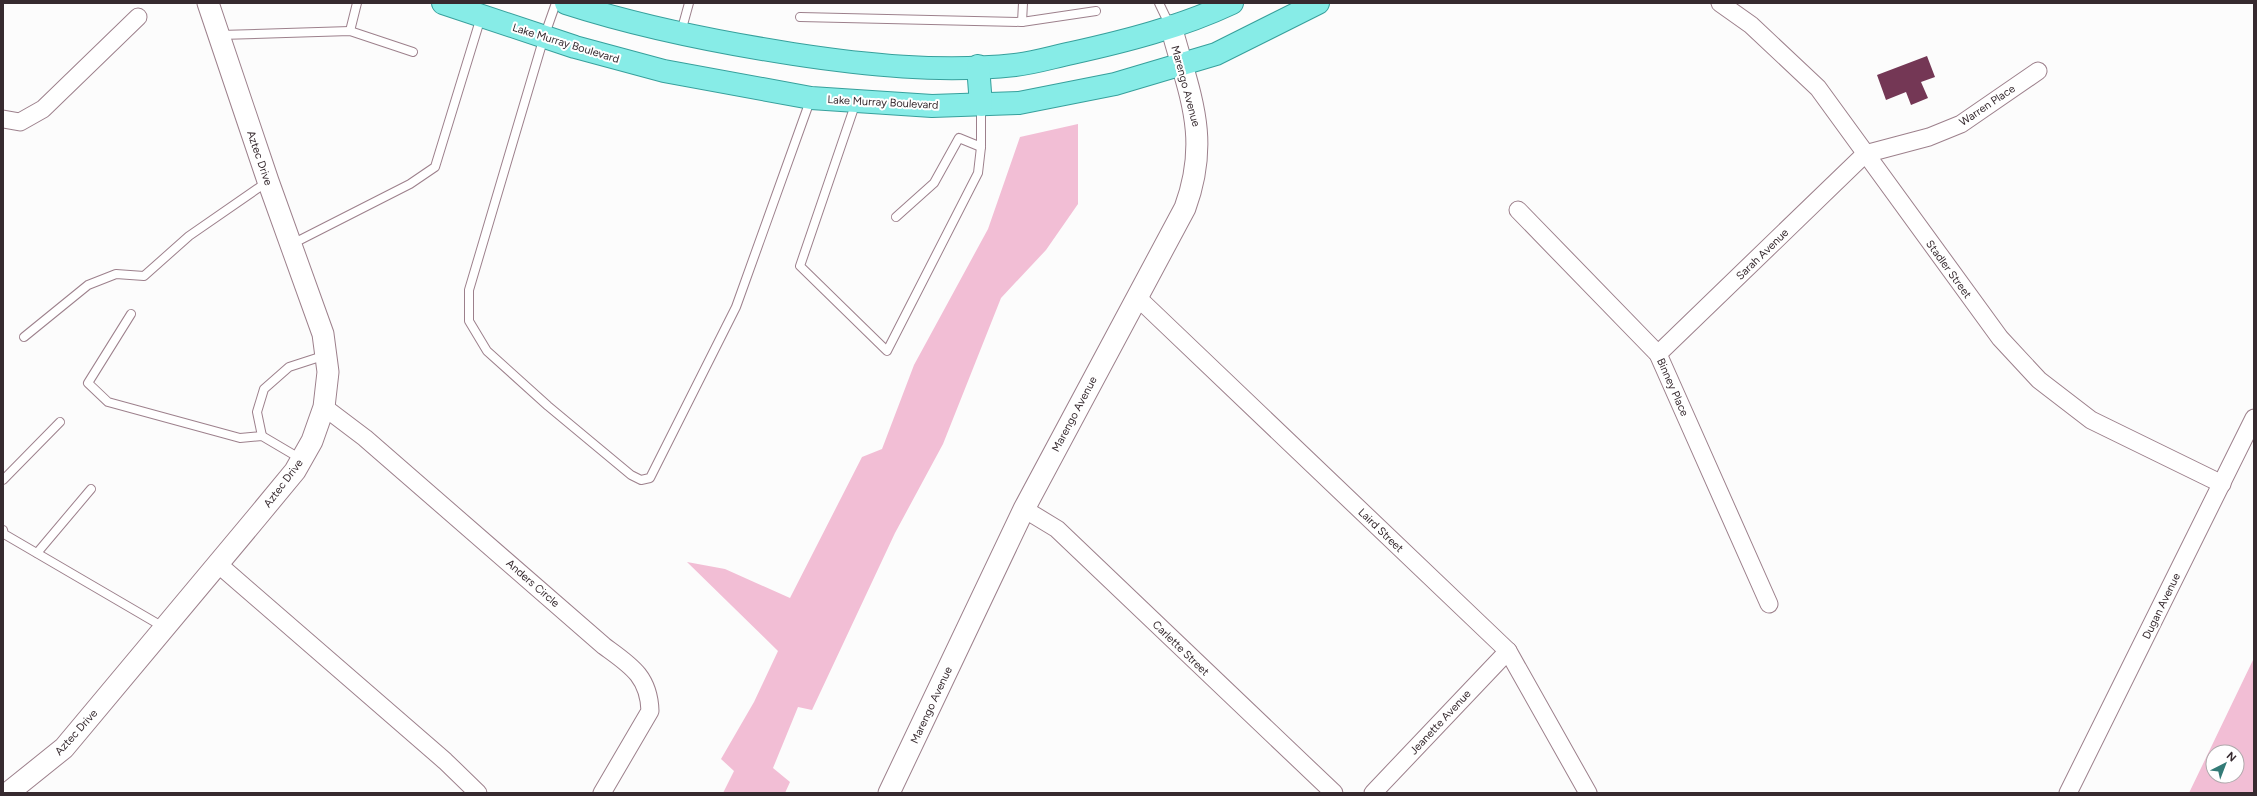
<svg xmlns="http://www.w3.org/2000/svg" width="2257" height="796" font-family="Figtree,sans-serif">
<rect width="100%" height="100%" fill="#fcfcfc"/>
<g fill="#f2bed5" fill-rule="evenodd">
<polygon points="1078,124 1078,204 1046,250 1001,298 943,444 895,533 812,710 798,707 773,768 790,782 785,793 723,793 734,771 721,759 754,702 778,651 687,562 725,569 790,598 862,457 882,449 914,365 988,229 1020,137"/>
<path d="M2254 658V793H2189L2253 660ZM2213 752H2237V776H2213Z"/>
</g>
<polygon fill="#743755" points="1927,56 1935,77 1921,82 1928,98 1911,105 1906,92 1886,100 1877,75"/>
<g fill="none" stroke-linecap="round" stroke-linejoin="round">
<defs>
<g id="service">
<polyline points="556,3 544,37 469,290 469,321 487,351 548,406 631,475 641,480 650,478 736,307 811,98"/>
<polyline points="1159,3 1170,26"/>
<polyline points="800,17 1022,22 1096,11"/>
<polyline points="1022,22 1023,3"/>
<polyline points="350,31 357,3"/>
<polyline points="681,32 689,3"/>
<polyline points="220,35 350,31 413,52"/>
<polyline points="856,102 800,266 887,351 978,173 981,147 981,105"/>
<polyline points="896,217 934,183 959,138 981,147"/>
<polyline points="292,244 410,184 435,167 481,17"/>
<polyline points="131,314 88,383 108,402 240,438 262,436 301,459"/>
<polyline points="24,337 88,285 116,274 144,276 189,236 267,182"/>
<polyline points="262,436 257,412 264,389 289,367 326,355"/>
<polyline points="3,480 60,422"/>
<polyline points="3,530 4,534 165,628"/>
<polyline points="37,553 91,489"/>
</g>
<g id="minor">
<polyline points="1720,3 1751,25 1818,88 2000,338 2039,380 2091,420 2222,484"/>
<polyline points="3,119 20,122 43,109 138,17"/>
<polyline points="1518,210 1658,354 1769,604"/>
<polyline points="1137,297 1508,651 1588,793"/>
<polyline points="1658,354 1865,154 1929,137 1961,124 2038,71"/>
<path d="M324 407 365 438 604 646C630 665 649 676 650 711L602 793"/>
<polyline points="1024,509 1057,529 1334,793"/>
<polyline points="218,564 445,761 478,793"/>
<polyline points="1373,793 1508,651"/>
<polyline points="2068,793 2254,418"/>
</g>
<g id="tertiary">
<polyline points="8,793 64,748 257,517 295,471 312,441 324,407 328,372 323,334 268,181 208,3"/>
<path d="M889 793 1024 509 1185 208C1211 137 1189 94 1171 26"/>
</g>
<g id="primary">
<polyline points="443,3 575,47 664,71 811,98 932,106 1019,103 1115,84 1216,54 1318,3"/>
<path d="M566 3C640 27 716 42 793 54 865 65 941 73 1015 65 1034 63 1053 57 1072 53 1126 41 1181 27 1232 3"/>
<polyline points="978,66 981,105"/>
</g>
</defs>
<use href="#service" stroke="#9d808c" stroke-width="10"/>
<use href="#minor" stroke="#9d808c" stroke-width="19"/>
<use href="#tertiary" stroke="#9d808c" stroke-width="23"/>
<use href="#primary" stroke="#37a09c" stroke-width="24"/>
<use href="#service" stroke="#fff" stroke-width="8"/>
<use href="#minor" stroke="#fff" stroke-width="17"/>
<use href="#tertiary" stroke="#fff" stroke-width="21"/>
<use href="#primary" stroke="#87ece7" stroke-width="22"/>
</g>
<g text-anchor="middle" stroke-width="4" stroke-linejoin="round" paint-order="stroke">
<g font-size="11" fill="#362a2f" stroke="#fff">
<text transform="translate(566 43) rotate(17)" y="4">Lake Murray Boulevard</text>
<text transform="translate(1186 86) rotate(75)" y="4">Marengo Avenue</text>
<text transform="translate(883 102) rotate(3)" y="4">Lake Murray Boulevard</text>
<text transform="translate(1987 105) rotate(-34)" y="4">Warren Place</text>
<text transform="translate(260 158) rotate(71)" y="4">Aztec Drive</text>
<text transform="translate(1762 254) rotate(-44)" y="4">Sarah Avenue</text>
<text transform="translate(1949 269) rotate(54)" y="4">Stadler Street</text>
<text transform="translate(1673 387) rotate(66)" y="4">Binney Place</text>
<text transform="translate(1074 414) rotate(-62)" y="4">Marengo Avenue</text>
<text transform="translate(283 483) rotate(-53)" y="4">Aztec Drive</text>
<text transform="translate(1381 530) rotate(44)" y="4">Laird Street</text>
<text transform="translate(533 583) rotate(41)" y="4">Anders Circle</text>
<text transform="translate(2161 606) rotate(-64)" y="4">Dugan Avenue</text>
<text transform="translate(1181 648) rotate(44)" y="4">Carlette Street</text>
<text transform="translate(931 705) rotate(-65)" y="4">Marengo Avenue</text>
<text transform="translate(1440 722) rotate(-47)" y="4">Jeanette Avenue</text>
<text transform="translate(76 732) rotate(-48)" y="4">Aztec Drive</text>
</g>
</g>
<rect width="2257" height="796" fill="none" stroke="#362a2f" stroke-width="8"/>
<g transform="translate(2225 764) rotate(42)"><circle r="19" fill="#ffffff" stroke="#afaaac"/>
<path d="M0-3L7 15L0 10L-7 15Z" fill="#337b77"/>
<text y="-6" font-size="11" font-weight="bold" text-anchor="middle" fill="#362a2f">N</text>
</g>
</svg>
